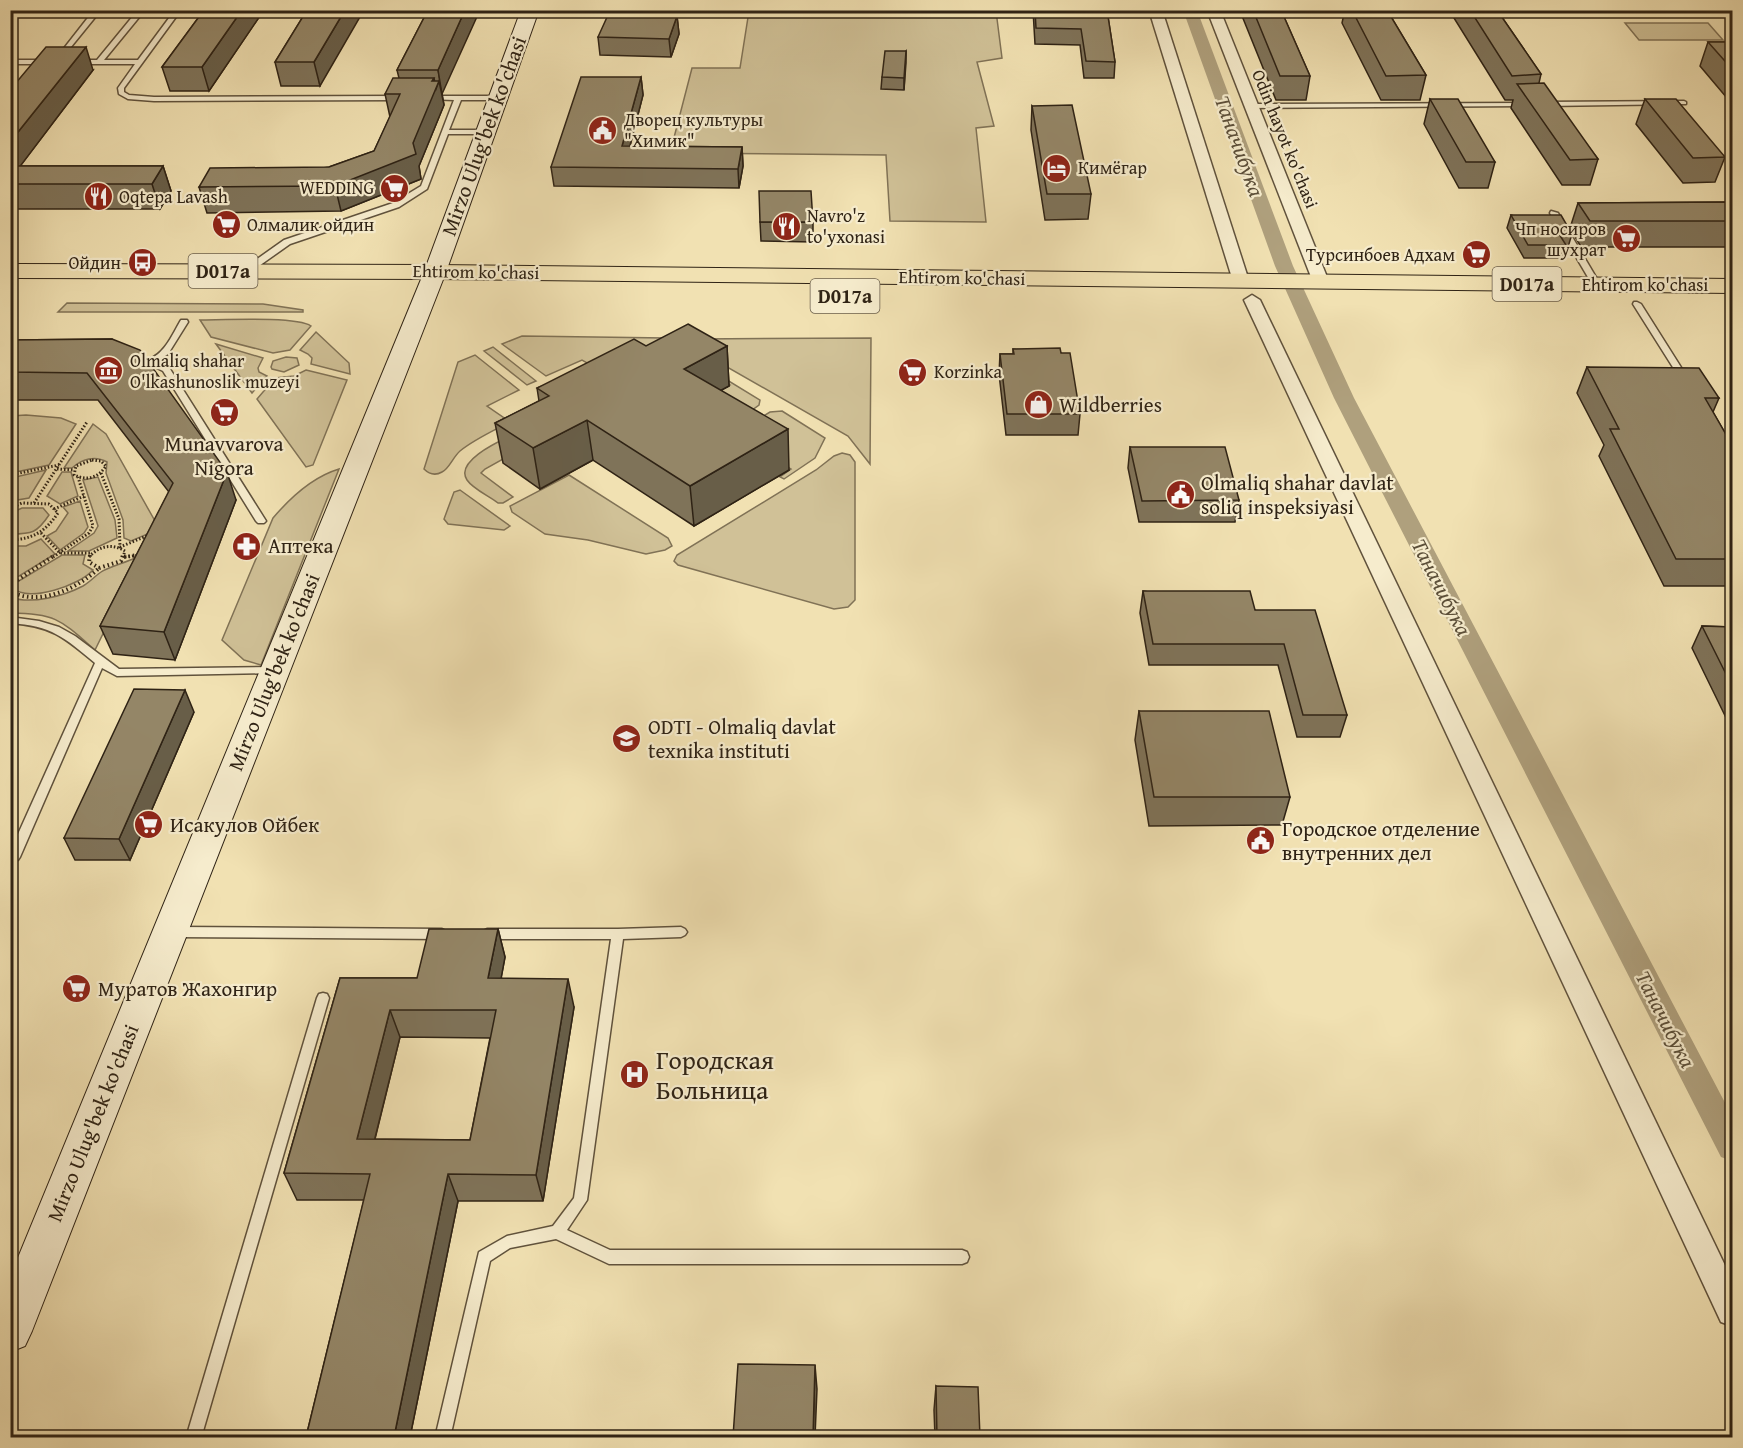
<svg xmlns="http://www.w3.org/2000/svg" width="1743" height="1448" font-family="'Gentium Book Plus',serif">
<rect width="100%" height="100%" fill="#f1e1b2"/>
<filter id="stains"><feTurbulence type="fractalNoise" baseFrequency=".00333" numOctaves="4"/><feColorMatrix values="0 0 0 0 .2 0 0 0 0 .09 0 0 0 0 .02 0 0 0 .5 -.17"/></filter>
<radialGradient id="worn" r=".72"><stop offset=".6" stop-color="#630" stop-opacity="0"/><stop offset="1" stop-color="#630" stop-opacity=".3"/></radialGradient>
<g fill="#d0c197" stroke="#807256" stroke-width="1.5">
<polygon points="749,11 996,11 1002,58 977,62 994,126 976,128 986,222 890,221 886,155 670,153 692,68 740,68"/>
<polygon points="1625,23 1708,23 1723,40 1639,40"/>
<polygon points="67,303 263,304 303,310 303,312 58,312"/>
<path d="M200 320C221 320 297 316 311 326L290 350 273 353 211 337Z"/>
<polygon points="316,332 349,363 350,374 311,364 312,358 308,354 300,350"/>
<polygon points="522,336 664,338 603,372 582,360 546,376 502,344"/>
<polygon points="871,338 870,464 848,436 699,351 695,339"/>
<polygon points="216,344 263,358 258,368 259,372 267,376 252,393"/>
<polygon points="493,347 536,381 527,385 484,351"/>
<path d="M475 355 519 390 487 406 510 422C493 431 475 439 460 451 453 457 449 469 442 472 435 476 429 474 424 469L458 362Z"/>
<polygon points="286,357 297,358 299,365 284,372 272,369 271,367 273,361"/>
<polygon points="696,361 760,400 759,405 748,413 690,408 730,385 692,363"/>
<polygon points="306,370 347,380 313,465 306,467 257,399 275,378 294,376"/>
<polygon points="782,411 825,438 815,458 784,479 780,477 791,469 733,434 770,412"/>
<polygon points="26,415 61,418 76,424 49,465 11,473 11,416"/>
<path d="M93 424 106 434 155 521 150 533 131 541 124 538 123 520 106 473 107 462C95 455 82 459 72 468H64Z"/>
<path d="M522 430 537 440 485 469 481 473 513 497 503 503H498C489 496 473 489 467 480 453 459 509 437 522 430Z"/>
<polygon points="842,453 850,455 855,462 855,600 848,607 834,609 678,565 674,561 677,555 816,470 834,456"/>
<path d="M339 469 261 665 244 660 222 640 273 518C290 498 312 477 339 469Z"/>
<polygon points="46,470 29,498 11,501 11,478"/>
<polygon points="62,472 71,472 78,496 60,504 47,496"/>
<polygon points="569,475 668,538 672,546 665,550 646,554 588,540 545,534 512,512 510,506"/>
<polygon points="98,477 115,520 117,538 89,551 68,551 94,533 98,526 83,480"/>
<polygon points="460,490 510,526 504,530 448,524 444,519 454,492"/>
<polygon points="80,501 88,527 84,533 60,550 47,536 56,531 68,513 63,507"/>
<path d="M22 508H43L49 515C37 533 32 534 11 534V513Z"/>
<polygon points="41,539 55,554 11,581 11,555 16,546 26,546"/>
<path d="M62 555H85L83 564 93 570C80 585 29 603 13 588L17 582Z"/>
<path d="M135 558H140L95 650C62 621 56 613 11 613L10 597C31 605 64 596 83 586 90 582 95 576 101 572 106 568 127 562 135 558Z"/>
</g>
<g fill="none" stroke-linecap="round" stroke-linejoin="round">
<polygon fill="#afa07d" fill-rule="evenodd" points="1183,10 1197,10 1293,266 1354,398 1732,1116 1732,1161 1721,1157 1334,398 1275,266"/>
<defs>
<g id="service">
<polygon points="94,10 101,10 62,58 58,58 58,56"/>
<polygon points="138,10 145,10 104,60 138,60 175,10 181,10 124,88 124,92 129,95 154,97 399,96 402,98 399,100 154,101 128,99 119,94 118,88 135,64 77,64 74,62 77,60 97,60"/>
<polygon points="10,60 47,60 50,62 47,64 10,64"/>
<polygon points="429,96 498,96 501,98 498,100 461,100 449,130 485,130 488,132 485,134 448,134 427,189 399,207 290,244 249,273 243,273 243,269 284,240 393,203 421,186 454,100 427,99 426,98"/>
<polygon points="1684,101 1686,102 1686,104 1545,106 1542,104 1545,102"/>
<polygon points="1526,103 1527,104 1524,106 1251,108 1248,106 1251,104"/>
<polygon points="1551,211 1558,213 1600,284 1599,286 1592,284 1550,213"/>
<polygon points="1634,302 1637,302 1641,304 1689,380 1688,382 1682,382 1681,380 1633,304"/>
<path d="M181 320H187L188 322 168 354 156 362 170 369 266 521 264 523H258L256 521 163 371 149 364 134 363 130 361C136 357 142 361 149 359 165 354 173 333 181 320Z"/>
<path d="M10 617 39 621 59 627 75 636 119 669 274 667 279 670 274 673 117 676 102 668 20 857 18 860H10V852L95 663C64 637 52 626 10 623Z"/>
<polygon points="175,927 442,929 446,931 448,934 446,937 442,939 175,937 171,935 169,932 171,929"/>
<polygon points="681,927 685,929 687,932 685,935 681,937 623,939 587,1200 567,1230 610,1250 962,1250 967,1252 969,1257 967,1262 962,1264 609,1264 556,1239 510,1248 490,1261 450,1438 435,1438 479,1252 507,1236 553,1226 574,1198 611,939 487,939 483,937 481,934 483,931 487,929 618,929"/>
<polygon points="323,993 327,994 329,998 201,1438 186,1438 317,998 319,994"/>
</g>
<g id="minor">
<polygon points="1149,10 1162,10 1249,281 1247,284 1235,284 1233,281"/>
<polygon points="1207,10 1220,10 1329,282 1327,285 1321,287 1313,282"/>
<polygon points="1252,295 1260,300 1732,1280 1732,1326 1721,1322 1244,300"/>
</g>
<polygon id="secondary" points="521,10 539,10 446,272 32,1331 25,1346 10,1352 10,1277 424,272"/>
<polygon id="primary" points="10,264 435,265 1732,279 1732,293 435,279 10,278"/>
</defs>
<use href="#service" stroke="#60523c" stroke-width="3"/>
<use href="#minor" stroke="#60523c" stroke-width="3"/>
<use href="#secondary" stroke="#2f2315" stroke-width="2"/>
<use href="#primary" stroke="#2f2315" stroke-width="2"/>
<g stroke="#2f2315" stroke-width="3" stroke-dasharray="1.5 2" stroke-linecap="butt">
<path d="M92 460 101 461 106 466C98 478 87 481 74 475L76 466Z"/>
<polyline points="57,469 74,470"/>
<polyline points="101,473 119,519 120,547 149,535"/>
<polyline points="10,475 59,465"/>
<polyline points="34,503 87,422"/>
<polyline points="54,509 84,496"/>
<polyline points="41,533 60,553 92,553"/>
<path d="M10 540C33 539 45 532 58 513L49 504 22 503 11 508"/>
<polyline points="53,557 89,533 93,526 78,477"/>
<path d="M89 557C99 546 112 543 125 551L123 557"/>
<polyline points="125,557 141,555"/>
</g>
<g stroke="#2f2315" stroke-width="4" stroke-dasharray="1.5 3" stroke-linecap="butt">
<polyline points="90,555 89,562 99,568"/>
<polyline points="124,557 138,555"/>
<polyline points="99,568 121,561 123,555"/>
<polyline points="10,585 55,555"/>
<path d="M10 591C37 607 78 589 99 568"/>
</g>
<use href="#service" fill="#f6eccd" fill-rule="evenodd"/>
<use href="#minor" fill="#f6eccd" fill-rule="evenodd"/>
<use href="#secondary" fill="#f6eccd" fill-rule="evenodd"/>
<use href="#primary" fill="#f1e1b2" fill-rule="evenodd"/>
</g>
<g fill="#7f7359" stroke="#2f2315" stroke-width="1.5" fill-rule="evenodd">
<polygon points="204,10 264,10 209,91 170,91 162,67"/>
<polygon points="307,10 320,86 281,86 275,62"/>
<polygon points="428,10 444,105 419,166 421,179 341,211 207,213 199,187 329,167 374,151 390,117 385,94 399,78 397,70"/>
<polygon points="1033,10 1107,10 1115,62 1114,78 1084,78 1080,45 1035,44"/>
<polygon points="1235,10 1281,10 1310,76 1306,100 1276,100 1240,11"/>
<polygon points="1343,10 1387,10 1426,75 1420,100 1381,100 1342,23 1344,14"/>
<polygon points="1449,10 1497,10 1541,74 1539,83 1598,159 1590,185 1562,185 1511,108 1513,100 1505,100"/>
<polygon points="677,16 679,34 671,57 600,55 598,37"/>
<polygon points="1708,42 1732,42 1732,104 1700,66"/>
<polygon points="906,51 904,90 881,89 882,77"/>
<polygon points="93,70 20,166 163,166 171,191 160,209 10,209 10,90"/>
<polygon points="641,77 643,95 630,146 742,147 743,166 739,188 554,186 551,167"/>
<polygon points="1430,99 1495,162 1488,188 1459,188 1424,124"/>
<polygon points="1645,99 1725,157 1715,182 1683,183 1636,124"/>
<polygon points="1032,106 1091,194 1088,219 1045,220 1031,130"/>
<polygon points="1732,202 1732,247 1581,247 1570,228 1578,203"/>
<polygon points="1511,215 1572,234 1568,247 1565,247 1561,258 1524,258 1507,228"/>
<polygon points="760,222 813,222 813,242 761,241"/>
<polygon points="112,339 236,500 175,660 113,654 100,626 169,492 98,400 10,400 10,340"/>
<polygon points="646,346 727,346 729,386 721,390 789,470 694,526 593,460 540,489 503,463 495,423 539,401 537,388"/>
<polygon points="1013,349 1061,353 1080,414 1078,435 1006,435 999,374 1000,354 1013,354"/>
<polygon points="1587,367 1719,398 1713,412 1732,445 1732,586 1664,586 1599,456 1604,445 1577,393"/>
<polygon points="1130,447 1239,500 1235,522 1139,522 1128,468"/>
<polygon points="1143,591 1255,610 1347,715 1340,737 1297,737 1278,665 1149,665 1140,613"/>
<polygon points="1702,626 1732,627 1732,730 1692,648"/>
<polygon points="1139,711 1290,797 1282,825 1149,826 1135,740"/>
<polygon points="194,712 130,860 75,860 64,838"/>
<path d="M498 929 505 957 501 978 574 1007 543 1201H458L410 1437H306L364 1200H297L284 1173 340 978H417ZM400 1037 490 1038 470 1140 375 1139Z"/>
<polygon points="936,1386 980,1437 935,1437 934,1410"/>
</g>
<g fill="#685e48" stroke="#2f2315" stroke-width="1.5">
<polygon points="242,10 264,10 209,91 202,67"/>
<polygon points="345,10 364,10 320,86 314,62"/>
<polygon points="465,10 480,10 442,94 438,70"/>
<polygon points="677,16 679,34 671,57 669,39"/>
<polygon points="86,47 93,70 12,177 10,177 10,142"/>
<polygon points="906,51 906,63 904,90 904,78"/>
<polygon points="641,77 643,95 625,165 622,146"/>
<polygon points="434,78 436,89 439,81 444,105 419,166 421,179 341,211 335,186 413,143"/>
<polygon points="742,147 743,166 739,188 738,169"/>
<polygon points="163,166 171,191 160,209 152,184"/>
<polygon points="727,346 729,386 688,408 684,369"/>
<polygon points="587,420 593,460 540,489 533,448"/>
<polygon points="788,429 789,470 694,526 690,486"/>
<polygon points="227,472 236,500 175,660 164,632"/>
<polygon points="185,690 194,712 130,860 119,839"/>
<polygon points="498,929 505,957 496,1006 488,978"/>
<polygon points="10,930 14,963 10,971"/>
<polygon points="568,979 574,1007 543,1201 536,1175"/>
<polygon points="390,1010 400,1037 368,1166 357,1139"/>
<polygon points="448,1174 458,1201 410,1437 394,1437"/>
<polygon points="815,1365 817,1389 815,1437 813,1437"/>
</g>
<g fill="#948667" stroke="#2f2315" stroke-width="1.5" fill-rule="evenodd">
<polygon points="204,10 242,10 202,67 162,67"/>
<polygon points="307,10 345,10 314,62 275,62"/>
<polygon points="428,10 465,10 438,70 397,70"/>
<polygon points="1035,10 1107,10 1115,62 1086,61 1081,29 1036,28"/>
<polygon points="1253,10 1281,10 1310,76 1280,76"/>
<polygon points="1352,10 1387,10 1426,75 1386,76"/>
<polygon points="1470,10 1497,10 1541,74 1512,76"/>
<polygon points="608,15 677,16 669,39 598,37"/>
<polygon points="1708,42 1732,42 1732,69"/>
<polygon points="46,47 86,47 10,142 10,90"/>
<polygon points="885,51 906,51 904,78 882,77"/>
<polygon points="581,77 641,77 622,146 742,147 738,169 551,167"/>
<polygon points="393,78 434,78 432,81 439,81 413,143 416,154 335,186 199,187 210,168 329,167 374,151 400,94 385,94"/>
<polygon points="1544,83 1598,159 1570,160 1517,84"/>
<polygon points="1430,99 1458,99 1495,162 1466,162"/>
<polygon points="1645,99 1676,99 1725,157 1693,158"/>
<polygon points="1072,105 1091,194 1047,194 1032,106"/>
<polygon points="10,166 163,166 152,184 10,184"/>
<polygon points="759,191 811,191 813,222 760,222"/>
<polygon points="1732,202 1732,221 1590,221 1578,203"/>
<polygon points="1511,215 1561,215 1572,234 1559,234 1566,245 1528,245"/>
<polygon points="688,324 727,346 684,369 788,429 690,486 587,420 533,448 495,423 549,396 537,388 634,339 646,346"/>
<polygon points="112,339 140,350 227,472 164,632 100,626 173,483 87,373 10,372 10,340"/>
<polygon points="1060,348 1061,353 1070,353 1080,414 1007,414 1000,354 1014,354 1013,349"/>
<polygon points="1587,367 1699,368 1719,398 1705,398 1732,445 1732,559 1676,559 1610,429 1619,429"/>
<polygon points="1130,447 1225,447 1239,500 1142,501"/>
<polygon points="1143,591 1250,591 1255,610 1315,610 1347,715 1303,715 1284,644 1153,644"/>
<polygon points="1702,626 1732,627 1732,686"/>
<polygon points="134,689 185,690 119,839 64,838"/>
<polygon points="1139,711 1269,711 1290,797 1154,797"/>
<path d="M429 929H498L488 978 568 979 536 1175 448 1174 394 1437H306L370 1174 284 1173 340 978H417ZM390 1010H496L470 1140 357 1139Z"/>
<polygon points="738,1364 815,1365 813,1437 733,1437"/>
<polygon points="936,1386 978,1387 980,1437 937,1437"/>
</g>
<defs>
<symbol id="civic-disc" viewBox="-11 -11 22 22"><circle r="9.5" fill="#8f2418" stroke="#f6eccd"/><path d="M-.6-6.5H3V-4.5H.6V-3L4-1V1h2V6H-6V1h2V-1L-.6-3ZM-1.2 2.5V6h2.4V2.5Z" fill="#fff"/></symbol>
<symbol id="hotel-disc" viewBox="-11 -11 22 22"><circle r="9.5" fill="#8f2418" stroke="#f6eccd"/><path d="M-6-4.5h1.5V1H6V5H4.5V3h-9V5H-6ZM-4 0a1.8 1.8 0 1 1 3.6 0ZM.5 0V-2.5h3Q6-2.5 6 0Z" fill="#fff"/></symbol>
<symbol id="supermarket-disc" viewBox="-11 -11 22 22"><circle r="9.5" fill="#8f2418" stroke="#f6eccd"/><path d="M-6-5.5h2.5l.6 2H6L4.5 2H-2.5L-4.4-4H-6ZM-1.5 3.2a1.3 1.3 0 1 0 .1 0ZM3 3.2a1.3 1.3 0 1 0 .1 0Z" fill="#fff"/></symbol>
<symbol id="restaurant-disc" viewBox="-11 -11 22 22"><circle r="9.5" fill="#8f2418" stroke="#f6eccd"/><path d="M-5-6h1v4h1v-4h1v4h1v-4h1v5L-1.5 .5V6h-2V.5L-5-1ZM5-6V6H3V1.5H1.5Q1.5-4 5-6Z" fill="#fff"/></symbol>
<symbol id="bus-disc" viewBox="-11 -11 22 22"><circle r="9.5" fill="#8f2418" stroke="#f6eccd"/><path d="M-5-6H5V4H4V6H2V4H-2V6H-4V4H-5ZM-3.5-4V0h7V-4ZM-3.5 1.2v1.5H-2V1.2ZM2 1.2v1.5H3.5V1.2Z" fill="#fff"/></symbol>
<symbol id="museum-disc" viewBox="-11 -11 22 22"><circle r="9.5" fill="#8f2418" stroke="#f6eccd"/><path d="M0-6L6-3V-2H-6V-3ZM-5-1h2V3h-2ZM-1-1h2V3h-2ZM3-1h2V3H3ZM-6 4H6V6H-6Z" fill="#fff"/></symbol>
<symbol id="shop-disc" viewBox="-11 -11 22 22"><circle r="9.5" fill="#8f2418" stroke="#f6eccd"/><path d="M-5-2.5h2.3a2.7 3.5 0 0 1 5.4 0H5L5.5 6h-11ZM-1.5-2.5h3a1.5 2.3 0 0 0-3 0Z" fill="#fff"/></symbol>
<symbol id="pharmacy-disc" viewBox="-11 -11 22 22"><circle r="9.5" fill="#8f2418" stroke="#f6eccd"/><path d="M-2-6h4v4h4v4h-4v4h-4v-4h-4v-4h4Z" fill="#fff"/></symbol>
<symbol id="university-disc" viewBox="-11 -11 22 22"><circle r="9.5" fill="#8f2418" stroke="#f6eccd"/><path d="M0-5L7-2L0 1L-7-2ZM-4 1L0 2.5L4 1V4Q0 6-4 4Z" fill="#fff"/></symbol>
<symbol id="hospital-disc" viewBox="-11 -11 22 22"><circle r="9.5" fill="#8f2418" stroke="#f6eccd"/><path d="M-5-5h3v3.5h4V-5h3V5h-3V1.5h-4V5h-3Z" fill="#fff"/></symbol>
</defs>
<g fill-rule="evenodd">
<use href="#civic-disc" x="586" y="114" width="33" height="33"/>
<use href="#hotel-disc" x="1040" y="152" width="33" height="33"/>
<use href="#supermarket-disc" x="378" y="172" width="33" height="33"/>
<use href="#restaurant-disc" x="82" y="180" width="33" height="33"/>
<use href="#supermarket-disc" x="210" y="208" width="33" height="33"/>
<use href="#restaurant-disc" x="770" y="210" width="33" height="33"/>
<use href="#supermarket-disc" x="1610" y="222" width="33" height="33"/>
<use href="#supermarket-disc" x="1460" y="238" width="33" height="33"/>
<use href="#bus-disc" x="126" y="246" width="33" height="33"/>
<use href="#museum-disc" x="92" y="354" width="33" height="33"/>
<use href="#supermarket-disc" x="896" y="356" width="33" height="33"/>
<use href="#shop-disc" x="1022" y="388" width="33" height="33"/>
<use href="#supermarket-disc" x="208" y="396" width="33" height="33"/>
<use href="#civic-disc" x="1164" y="478" width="33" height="33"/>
<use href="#pharmacy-disc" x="230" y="530" width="33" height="33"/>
<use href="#university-disc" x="610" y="722" width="33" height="33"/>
<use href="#supermarket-disc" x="132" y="808" width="33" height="33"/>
<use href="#civic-disc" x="1244" y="824" width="33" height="33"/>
<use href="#supermarket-disc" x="60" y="972" width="33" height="33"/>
<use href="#hospital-disc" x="618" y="1058" width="33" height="33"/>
</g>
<g text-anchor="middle" stroke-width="4.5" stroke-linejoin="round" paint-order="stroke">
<g font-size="18" fill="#2f2315" stroke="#f6eccd" text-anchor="start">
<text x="624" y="126">Дворец культуры<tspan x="624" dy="21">"Химик"</tspan></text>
<text x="1078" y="174">Кимёгар</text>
<text x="374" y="194" text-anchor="end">WEDDING</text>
<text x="119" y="203">Oqtepa Lavash</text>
<text x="807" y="222">Navro'z<tspan x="807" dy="21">to'yxonasi</tspan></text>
<text x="247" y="231">Олмалик ойдин</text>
<text x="1606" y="235" text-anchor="end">Чп носиров<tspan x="1606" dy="21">шухрат</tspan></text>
<text x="1455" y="261" text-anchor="end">Турсинбоев Адхам</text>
<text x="121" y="269" text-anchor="end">Ойдин</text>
<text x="130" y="367">Olmaliq shahar<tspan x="130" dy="21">O'lkashunoslik muzeyi</tspan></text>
<text x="934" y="378">Korzinka</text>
</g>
<g font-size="18" fill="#2f2315" stroke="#f6eccd">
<text transform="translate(1285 139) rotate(68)" y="6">Odin hayot ko'chasi</text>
<text transform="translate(476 272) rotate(1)" y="6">Ehtirom ko'chasi</text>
<text transform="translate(962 278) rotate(1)" y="6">Ehtirom ko'chasi</text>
<text x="1645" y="291">Ehtirom ko'chasi</text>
</g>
<g fill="#f6eccd" stroke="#6b5f4c" stroke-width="1.5">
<rect x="188.5" y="254" width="69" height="34" rx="4.5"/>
<rect x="1492.5" y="267" width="69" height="34" rx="4.5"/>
<rect x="810.5" y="279" width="69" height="34" rx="4.5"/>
</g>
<g font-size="20" font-weight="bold" fill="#2f2315">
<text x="223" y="278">D017a</text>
<text x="1527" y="291">D017a</text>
<text x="845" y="303">D017a</text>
</g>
<g font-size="21" fill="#2f2315" stroke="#f6eccd">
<text transform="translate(484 136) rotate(-70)" y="7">Mirzo Ulug'bek ko'chasi</text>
<text transform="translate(274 672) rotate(-68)" y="7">Mirzo Ulug'bek ko'chasi</text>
<text transform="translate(93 1123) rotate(-68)" y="7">Mirzo Ulug'bek ko'chasi</text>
</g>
<g font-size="21" fill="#2f2315" stroke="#f6eccd" text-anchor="start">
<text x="1059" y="412">Wildberries</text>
<text x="224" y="451" text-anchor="middle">Munavvarova<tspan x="224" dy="24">Nigora</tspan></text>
<text x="1201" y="490">Olmaliq shahar davlat<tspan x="1201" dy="24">soliq inspeksiyasi</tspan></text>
<text x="268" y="553">Аптека</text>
<text x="648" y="734">ODTI - Olmaliq davlat<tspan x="648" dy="24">texnika instituti</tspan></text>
<text x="170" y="832">Исакулов Ойбек</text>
<text x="1282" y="836">Городское отделение<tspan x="1282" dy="24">внутренних дел</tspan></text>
<text x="98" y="996">Муратов Жахонгир</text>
</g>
<g font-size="22" font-style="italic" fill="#5c4f39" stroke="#f6eccd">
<text transform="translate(1240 146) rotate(70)" y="8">Таначибука</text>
<text transform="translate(1442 587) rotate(63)" y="8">Таначибука</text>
<text transform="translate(1666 1019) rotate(63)" y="8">Таначибука</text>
</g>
<g font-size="26" fill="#2f2315" stroke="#f6eccd" text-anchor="start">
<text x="656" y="1069">Городская<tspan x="656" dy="30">Больница</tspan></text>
</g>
</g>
<rect width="1743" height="1448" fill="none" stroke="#f1e1b2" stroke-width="36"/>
<rect x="12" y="12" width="1719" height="1424" fill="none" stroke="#2f2315" stroke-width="3"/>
<rect x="18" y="18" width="1707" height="1412" fill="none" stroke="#2f2315" stroke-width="1.5"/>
<rect width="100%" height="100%" filter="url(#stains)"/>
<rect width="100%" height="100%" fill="url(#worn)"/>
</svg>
